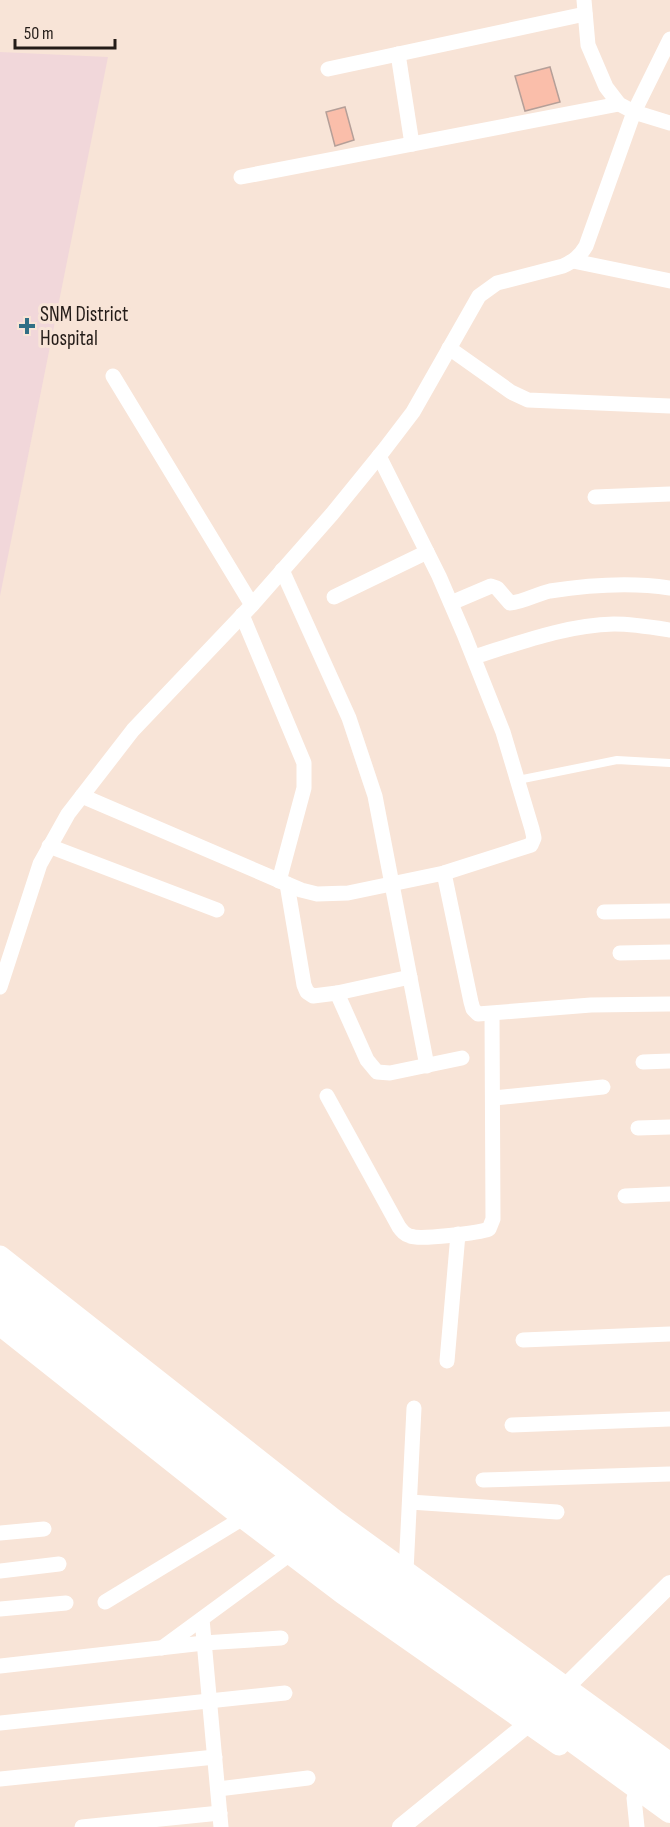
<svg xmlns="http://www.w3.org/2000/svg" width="670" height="1827" font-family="'Sofia Sans Condensed',sans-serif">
<rect width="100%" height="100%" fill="#f8e4d7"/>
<polygon fill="#f1d7da" points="0,52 108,57 0,596"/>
<g fill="#fabeaa" stroke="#b59f98" stroke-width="1.5">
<polygon points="550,67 560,102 525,111 515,76"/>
<polygon points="345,107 354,140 335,146 326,112"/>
</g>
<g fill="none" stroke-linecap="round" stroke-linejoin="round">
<polyline stroke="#fff" stroke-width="8" points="518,780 617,760 670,763"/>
<g stroke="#fff" stroke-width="15">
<polyline points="584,0 588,45 606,87 619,104 634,112 670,123"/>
<polyline points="398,54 412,144"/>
<polyline points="328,69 585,14"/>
<polyline points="241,177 619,104"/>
<polyline points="573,261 670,281"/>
<polyline points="449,348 511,392 528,400 670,406"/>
<polyline points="113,376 252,605"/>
<polyline points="595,497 670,494"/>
<polyline points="282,570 349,718 375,796 427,1066"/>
<polyline points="334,597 427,552"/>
<path d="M451 603 491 586 497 588 510 603C524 602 536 594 550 591 588 585 632 582 670 588"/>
<polyline points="242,615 304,763 304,788 279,881"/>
<path d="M474 657C519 643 566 625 614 624 633 624 651 627 670 630"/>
<polyline points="82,796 301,890 317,894 348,893 444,873 531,845 534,838 532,829 503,732 464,634 439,576 379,456"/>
<polyline points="49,846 217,910"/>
<polyline points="444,873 471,1002 473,1009 478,1014 591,1005 670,1004"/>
<polyline points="287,884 304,985 307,992 313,996 337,993 410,977"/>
<polyline points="604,912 670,911"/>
<polyline points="620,953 670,952"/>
<path d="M0 987 40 864 68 814 133 730 252 605 332 514 384 450 413 412 479 296 497 283 563 266C574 261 580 256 586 246L634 112 670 39"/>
<polyline points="337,993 367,1060 377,1072 390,1073 462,1058"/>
<polyline points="643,1062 670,1061"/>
<path d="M327 1096 399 1227C402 1231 405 1235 410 1236 420 1240 479 1233 489 1229L493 1219 492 1014"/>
<polyline points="494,1098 603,1087"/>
<polyline points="638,1128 670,1127"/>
<polyline points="625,1196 670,1194"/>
<polyline points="523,1340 670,1334"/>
<polyline points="447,1361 458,1234"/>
<polyline points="512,1425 670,1419"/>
<polyline points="483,1480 670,1474"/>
<polyline points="410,1502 557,1512"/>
<polyline points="0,1533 44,1529"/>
<polyline points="0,1571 59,1564"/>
<polyline points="406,1571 414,1408"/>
<polyline points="105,1602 243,1518"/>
<polyline points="0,1609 66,1603"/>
<polyline points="202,1619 221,1827"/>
<polyline points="162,1648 290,1554"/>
<polyline points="0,1666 204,1643 281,1638"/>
<polyline points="0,1723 285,1693"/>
<polyline points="0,1779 215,1757"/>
<polyline points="218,1789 308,1778"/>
<polyline points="634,1798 637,1827"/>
<polyline points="82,1827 220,1813"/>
</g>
<polyline stroke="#fff" stroke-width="18" points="401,1827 529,1723 670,1584"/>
<g stroke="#fff" stroke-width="21">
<polyline points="0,1256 335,1520 670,1763"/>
<polyline points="0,1325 243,1518 343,1594 559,1745"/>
</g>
<g stroke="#fff" stroke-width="24">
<polyline points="0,1278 274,1495 670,1784"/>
<polyline points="0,1304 263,1515 670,1811"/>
</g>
</g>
<path fill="#316f85" stroke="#f8e4d7" stroke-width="2" d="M24 317h6v6h6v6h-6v6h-6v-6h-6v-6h6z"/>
<g text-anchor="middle" stroke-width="6" stroke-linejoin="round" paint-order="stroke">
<g font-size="21" fill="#241c18" stroke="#f8e4d7" text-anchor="start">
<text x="40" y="321">SNM District<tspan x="40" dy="24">Hospital</tspan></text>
</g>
</g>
<path d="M15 39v9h100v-9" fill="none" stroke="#241c18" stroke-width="3"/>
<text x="24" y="39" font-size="18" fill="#241c18" stroke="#f8e4d7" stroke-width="4.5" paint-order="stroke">50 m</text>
</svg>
